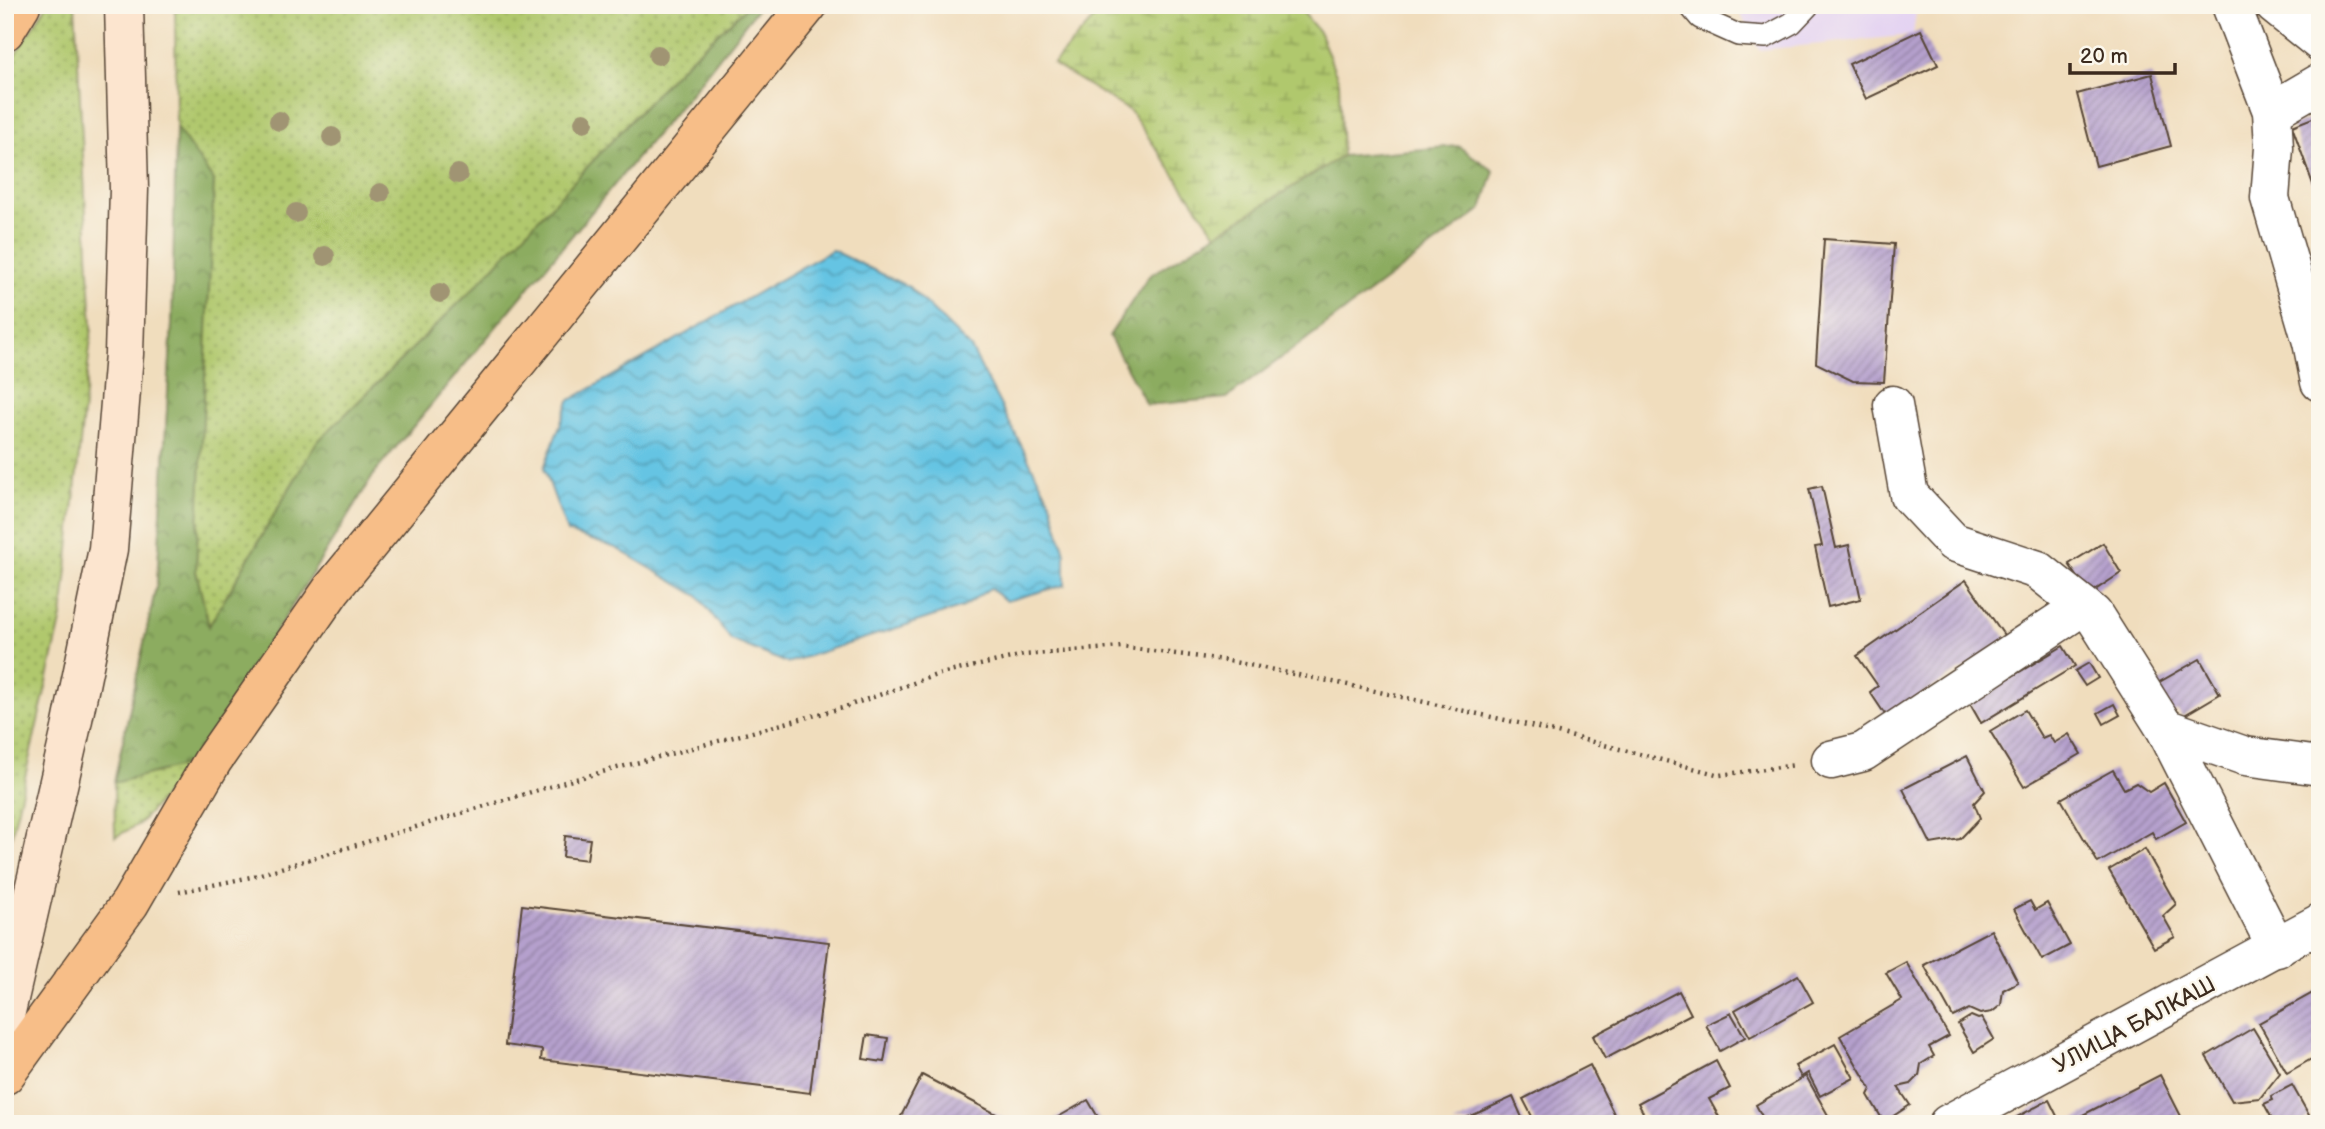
<svg xmlns="http://www.w3.org/2000/svg" width="2325" height="1129" font-family="'Balsamiq Sans',sans-serif">
<defs>
<pattern id="grass-dots" width="8" height="8" patternUnits="userSpaceOnUse" patternTransform="scale(1.75)"><rect width="8" height="8" fill="#b0c86d"/><path d="M2 2h.1M6 6h.1" fill="none" stroke="#90a359" stroke-width="1.8" stroke-linecap="round"/></pattern>
<pattern id="forest-crowns" width="20" height="18" patternUnits="userSpaceOnUse" patternTransform="scale(1.75)"><rect width="20" height="18" fill="#8cac60"/><path d="M2 6a3 3 0 1 1 6 0M12 15a3 3 0 1 1 6 0" fill="none" stroke="#748c4f"/></pattern>
<pattern id="wetland-marsh" width="20" height="14" patternUnits="userSpaceOnUse" patternTransform="scale(1.75)"><rect width="20" height="14" fill="#b0c86d"/><path d="M1 5h8M5 5V1M11 12h8M15 12V8" fill="none" stroke="#90a359"/></pattern>
<pattern id="water-waves" width="16" height="10" patternUnits="userSpaceOnUse" patternTransform="scale(1.75)"><rect width="16" height="10" fill="#65c4e3"/><path d="M0 5q4-4 8 0t8 0" fill="none" stroke="#549fb7"/></pattern>
<pattern id="building-hatch" width="6" height="6" patternUnits="userSpaceOnUse" patternTransform="scale(1.75)"><rect width="6" height="6" fill="#b5a0cd"/><path d="M-1 1l2-2M0 6l6-6M5 7l2-2" fill="none" stroke="#9483a6"/></pattern>
</defs>
<rect width="100%" height="100%" fill="#fbf7ec"/>
<filter id="ink" filterUnits="userSpaceOnUse"><feTurbulence type="fractalNoise" baseFrequency=".0143" numOctaves="2"/><feDisplacementMap in="SourceGraphic" scale="14" xChannelSelector="R" yChannelSelector="G"/><feConvolveMatrix kernelMatrix="1 2 1 2 8 2 1 2 1" color-interpolation-filters="sRGB"/></filter>
<filter id="wash" filterUnits="userSpaceOnUse"><feTurbulence type="fractalNoise" baseFrequency=".00686" numOctaves="4" result="noise"/><feDisplacementMap in="SourceGraphic" scale="28" xChannelSelector="R" yChannelSelector="G"/><feGaussianBlur stdDeviation="1.57" result="paint"/><feColorMatrix in="noise" values="0 0 0 0 0 0 0 0 0 0 0 0 0 0 0 0 0 1.4 0 .05"/><feComposite in="paint" operator="in"/></filter>
<g filter="url(#wash)">
<rect width="100%" height="100%" fill="#f0ddbd"/>
<polygon fill="#e4d3f2" points="1736,5 1917,5 1913,35 1759,50"/>
<g fill="url(#grass-dots)" stroke="#767946" stroke-width="2">
<polygon points="47,5 75,5 92,327 62,617 5,864 5,70"/>
<polygon points="175,5 463,5 472,7 479,5 760,5 698,84 376,471 194,763 139,824 115,837 114,783 157,582 177,241"/>
</g>
<g fill="url(#forest-crowns)" stroke="#646b3f" stroke-width="2">
<polygon points="749,5 760,5 698,84 376,471 194,763 114,783 157,582 172,324 176,127 214,181 196,571 209,626 316,443 472,290 679,69"/>
<polygon points="1458,146 1494,171 1482,209 1227,398 1147,405 1109,336 1149,276 1342,156"/>
</g>
<polygon fill="url(#wetland-marsh)" stroke="#767946" stroke-width="2" points="1106,5 1297,5 1320,33 1339,82 1342,156 1216,234 1130,111 1053,64"/>
<polygon fill="url(#water-waves)" stroke="#507780" stroke-width="2" points="832,250 909,287 971,348 1051,503 1065,553 1065,585 1006,601 990,588 963,607 787,663 731,640 698,596 616,548 567,532 544,468 569,401"/>
<g id="blocks">
<g fill="url(#building-hatch)">
<polygon points="1921,30 1938,65 1866,99 1849,64"/>
<polygon points="2152,74 2171,146 2096,166 2077,94"/>
<polygon points="2320,115 2320,201 2319,201 2292,126"/>
<polygon points="1824,239 1894,244 1884,382 1853,381 1816,363"/>
<polygon points="1822,486 1836,548 1849,545 1861,599 1828,607 1815,547 1822,546 1809,489"/>
<polygon points="2103,543 2121,573 2089,594 2069,564"/>
<polygon points="1966,580 2008,641 1886,716 1870,692 1878,686 1857,656"/>
<polygon points="2063,646 2075,666 1981,723 1969,702"/>
<polygon points="2200,659 2220,694 2181,717 2177,710 2165,717 2149,688"/>
<polygon points="2089,663 2098,678 2085,686 2075,671"/>
<polygon points="2114,704 2120,715 2104,724 2098,713"/>
<polygon points="2025,710 2042,738 2049,735 2054,743 2069,734 2081,754 2024,787 1990,731"/>
<polygon points="1967,756 1985,791 1974,803 1980,818 1960,839 1931,844 1903,789"/>
<polygon points="2113,770 2124,789 2136,783 2149,792 2164,783 2186,822 2156,839 2152,832 2098,863 2061,799"/>
<polygon points="565,836 590,839 587,860 563,857"/>
<polygon points="2145,849 2176,904 2163,916 2175,937 2154,948 2109,870"/>
<polygon points="2030,901 2035,910 2047,903 2070,945 2042,960 2014,909"/>
<polygon points="522,905 829,942 810,1093 541,1060 542,1050 505,1045"/>
<polygon points="1991,930 2018,982 2003,990 2001,1005 1992,1012 1980,1014 1969,1009 1953,1017 1924,965"/>
<polygon points="1906,962 1949,1036 1929,1047 1934,1056 1921,1064 1919,1076 1911,1084 1898,1087 1910,1105 1884,1122 1868,1095 1871,1089 1840,1036 1902,1000 1886,973"/>
<polygon points="1798,975 1813,1002 1750,1037 1735,1010"/>
<polygon points="2320,989 2320,1054 2287,1073 2259,1023"/>
<polygon points="1679,991 1691,1014 1605,1059 1593,1036"/>
<polygon points="1731,1013 1745,1037 1720,1051 1706,1025"/>
<polygon points="1971,1016 1978,1019 1982,1018 1994,1039 1974,1052 1958,1024"/>
<polygon points="2253,1028 2280,1073 2260,1098 2232,1101 2206,1056"/>
<polygon points="867,1035 888,1038 884,1062 863,1059"/>
<polygon points="1835,1044 1854,1078 1820,1096 1808,1073 1801,1077 1795,1066"/>
<polygon points="1716,1061 1730,1088 1709,1099 1723,1124 1649,1124 1638,1103"/>
<polygon points="1590,1065 1619,1124 1536,1124 1523,1099"/>
<polygon points="922,1075 1015,1124 897,1124"/>
<polygon points="2160,1075 2185,1124 2078,1124 2075,1119"/>
<polygon points="1806,1076 1833,1124 1766,1124 1756,1105"/>
<polygon points="2292,1085 2310,1117 2298,1124 2288,1124 2287,1121 2275,1124 2264,1104 2273,1100 2271,1096"/>
<polygon points="1513,1097 1524,1122 1453,1124"/>
<polygon points="1088,1100 1102,1124 1046,1124"/>
<polygon points="2049,1100 2061,1124 2004,1124"/>
</g>
</g>
</g>
<g filter="url(#ink)">
<use href="#blocks" fill-opacity="0" stroke="#564536" stroke-width="2"/>
<g fill="none" stroke-linecap="round" stroke-linejoin="round">
<defs>
<polyline id="service" points="1689,5 1700,18 1738,35 1766,37 1792,23 1809,5"/>
<g id="minor">
<polyline points="2231,5 2272,111 2274,148 2270,198 2312,342 2320,382"/>
<polyline points="2274,5 2320,42"/>
<polyline points="2272,111 2320,83"/>
<polyline points="1893,405 1909,495 1953,542 2038,570 2093,614 2165,728 2277,948"/>
<polyline points="2165,728 2245,756 2320,766"/>
<polyline points="1831,760 1863,752 2083,606"/>
<polyline points="1948,1124 2320,923"/>
</g>
<polyline id="secondary" points="5,1016 71,729 108,549 124,354 129,189 124,5"/>
<g id="trunk">
<polyline points="5,31 21,5"/>
<polyline points="5,1075 130,903 213,760 332,589 808,5"/>
</g>
</defs>
<use href="#service" stroke="#564536" stroke-width="24"/>
<use href="#minor" stroke="#564536" stroke-width="41"/>
<use href="#secondary" stroke="#564536" stroke-width="41"/>
<use href="#trunk" stroke="#564536" stroke-width="41"/>
<polyline stroke="#564536" stroke-width="4.5" stroke-dasharray="2 5" stroke-linecap="butt" points="179,892 251,877 561,783 842,708 936,675 1024,655 1121,647 1224,660 1348,685 1523,724 1720,775 1795,765"/>
<use href="#service" stroke="#fff" stroke-width="21"/>
<use href="#minor" stroke="#fff" stroke-width="38"/>
<use href="#secondary" stroke="#fce5cf" stroke-width="38"/>
<use href="#trunk" stroke="#f7be88" stroke-width="38"/>
</g>
<g fill="#a09473">
<circle cx="658" cy="55" r="10"/>
<circle cx="279" cy="121" r="10"/>
<circle cx="584" cy="122" r="10"/>
<circle cx="332" cy="137" r="10"/>
<circle cx="458" cy="174" r="10"/>
<circle cx="380" cy="193" r="10"/>
<circle cx="296" cy="213" r="10"/>
<circle cx="325" cy="256" r="10"/>
<circle cx="440" cy="293" r="10"/>
</g>
</g>
<g text-anchor="middle" stroke-width="5" stroke-linejoin="round" paint-order="stroke">
<g font-size="23" fill="#3b2a1e" stroke="#fbf7ec">
<text transform="translate(2134 1024) rotate(-28)" y="8">УЛИЦА БАЛКАШ</text>
</g>
</g>
<rect width="2325" height="1129" fill="none" stroke="#fbf7ec" stroke-width="28"/>
<path d="M2070 63v10h105v-10" fill="none" stroke="#3b2a1e" stroke-width="3.5"/>
<text x="2080" y="63" font-size="21" fill="#3b2a1e" stroke="#fbf7ec" stroke-width="5" paint-order="stroke">20 m</text>
</svg>
